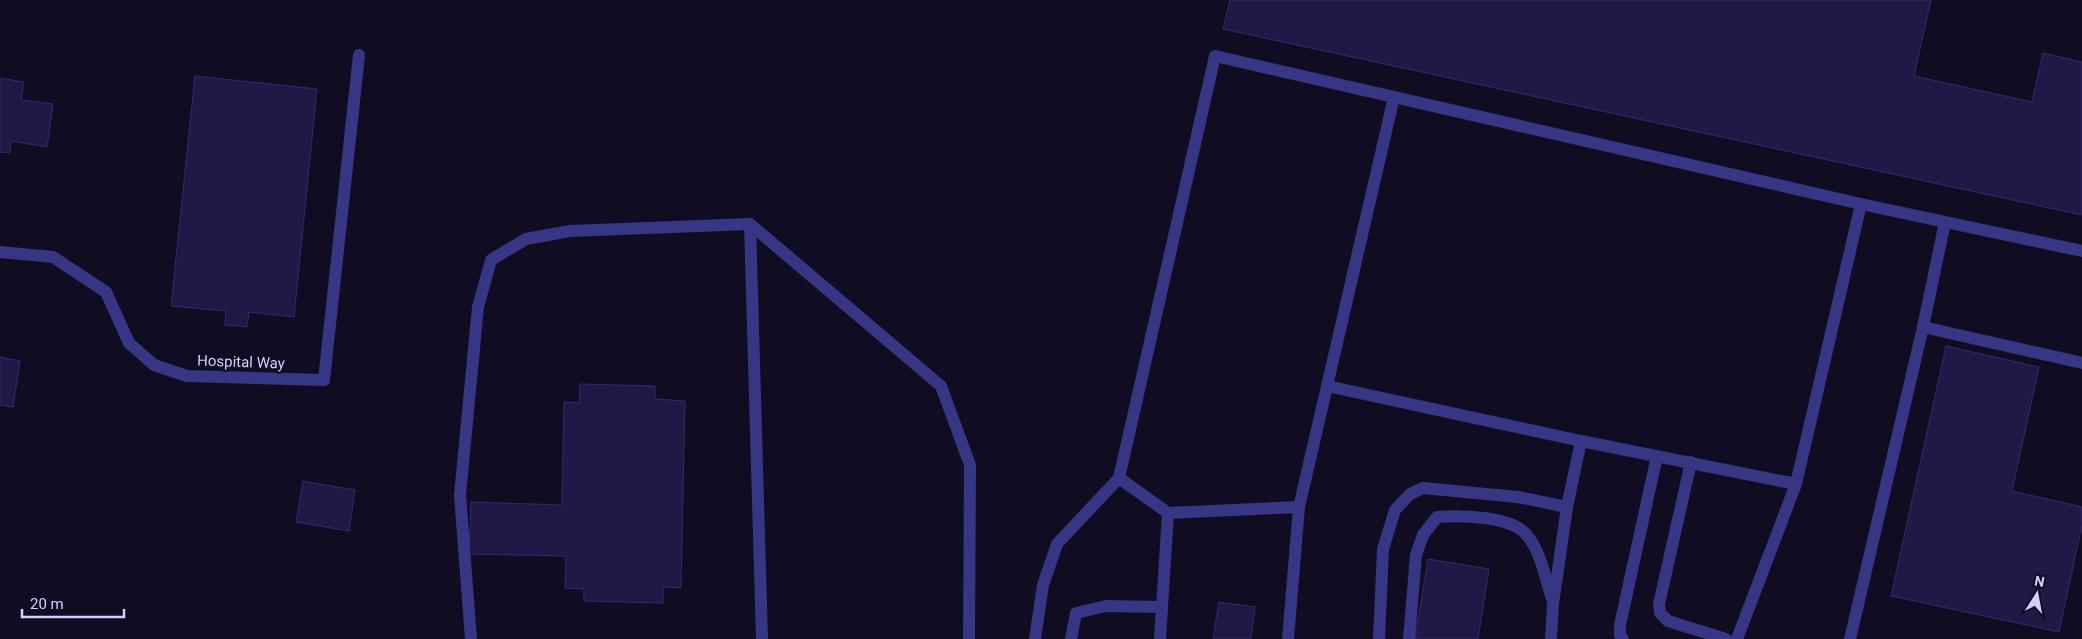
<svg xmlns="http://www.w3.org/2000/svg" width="2082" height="639" font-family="Roboto,sans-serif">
<rect width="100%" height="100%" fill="#100d23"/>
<g fill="#201845" stroke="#352972">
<polygon points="1230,0 1931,0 1914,76 2032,102 2043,53 2082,62 2082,215 1223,29"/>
<polygon points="195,76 317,89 294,317 249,312 247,327 225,325 226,311 171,306"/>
<polygon points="0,78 24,82 21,100 53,104 47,147 11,141 10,153 0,152"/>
<polygon points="1946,346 2039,367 2012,491 2082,507 2082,525 2059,632 1891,596"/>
<polygon points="0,357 20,361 13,407 0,405"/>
<polygon points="580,384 655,386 655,399 685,401 681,588 663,587 663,603 584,601 584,589 565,588 566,556 469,554 471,502 562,505 564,402 579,403"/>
<polygon points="303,481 355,490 349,531 296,522"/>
<polygon points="1428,559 1489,569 1478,639 1415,639"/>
<polygon points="1219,602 1255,607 1251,639 1213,639"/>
</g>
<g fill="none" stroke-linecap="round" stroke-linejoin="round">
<g stroke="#363684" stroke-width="12">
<polyline points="750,224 941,386 970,465 969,639"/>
<polyline points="1923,327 1945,222"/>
<polyline points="324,380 359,55"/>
<polyline points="1327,386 1581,441"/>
<polyline points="1691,462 1659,604 1660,613 1668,621 1726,639"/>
<polyline points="1119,478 1168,513 1160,639"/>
<polyline points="1299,507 1394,97"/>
<polyline points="1567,507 1581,441 1796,484"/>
<polyline points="1168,513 1299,507 1288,639"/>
<polyline points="471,639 460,495 478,307 491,260 526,239 570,231 750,224 762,639"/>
<polyline points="1035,639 1043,585 1057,544 1119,478 1215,56 1861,204"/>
<polyline points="1071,639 1076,613 1106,606 1162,607"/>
<polyline points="1379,639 1383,549 1395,510 1410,494 1423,488 1518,497 1567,507 1553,604 1551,639"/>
<path d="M1409 639 1416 555 1423 535 1437 517C1460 515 1510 516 1526 534 1541 551 1545 578 1552 599"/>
<polyline points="1623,639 1620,635 1620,625 1657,456"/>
<polyline points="1737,639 1796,484 1861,204 2082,251"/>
<polyline points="1850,639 1923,327 2082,363"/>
</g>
<polyline stroke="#363684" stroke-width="12" points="0,252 53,257 106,292 129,343 154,365 187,376 324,380"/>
</g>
<g text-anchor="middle" stroke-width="5" stroke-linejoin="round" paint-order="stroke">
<g font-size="15" fill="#d3cfff" stroke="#100d23">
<text transform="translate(241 362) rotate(2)" y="5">Hospital Way</text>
</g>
</g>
<g transform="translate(2037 594) rotate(11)" stroke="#100d23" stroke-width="4" paint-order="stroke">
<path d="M0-4L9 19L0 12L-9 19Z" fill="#d3cfff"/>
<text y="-8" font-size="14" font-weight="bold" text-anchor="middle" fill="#d3cfff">N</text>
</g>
<path d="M22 609v8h102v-8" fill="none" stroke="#d3cfff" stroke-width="2.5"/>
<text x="30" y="609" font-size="15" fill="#d3cfff" stroke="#100d23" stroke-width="4" paint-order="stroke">20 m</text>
</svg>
